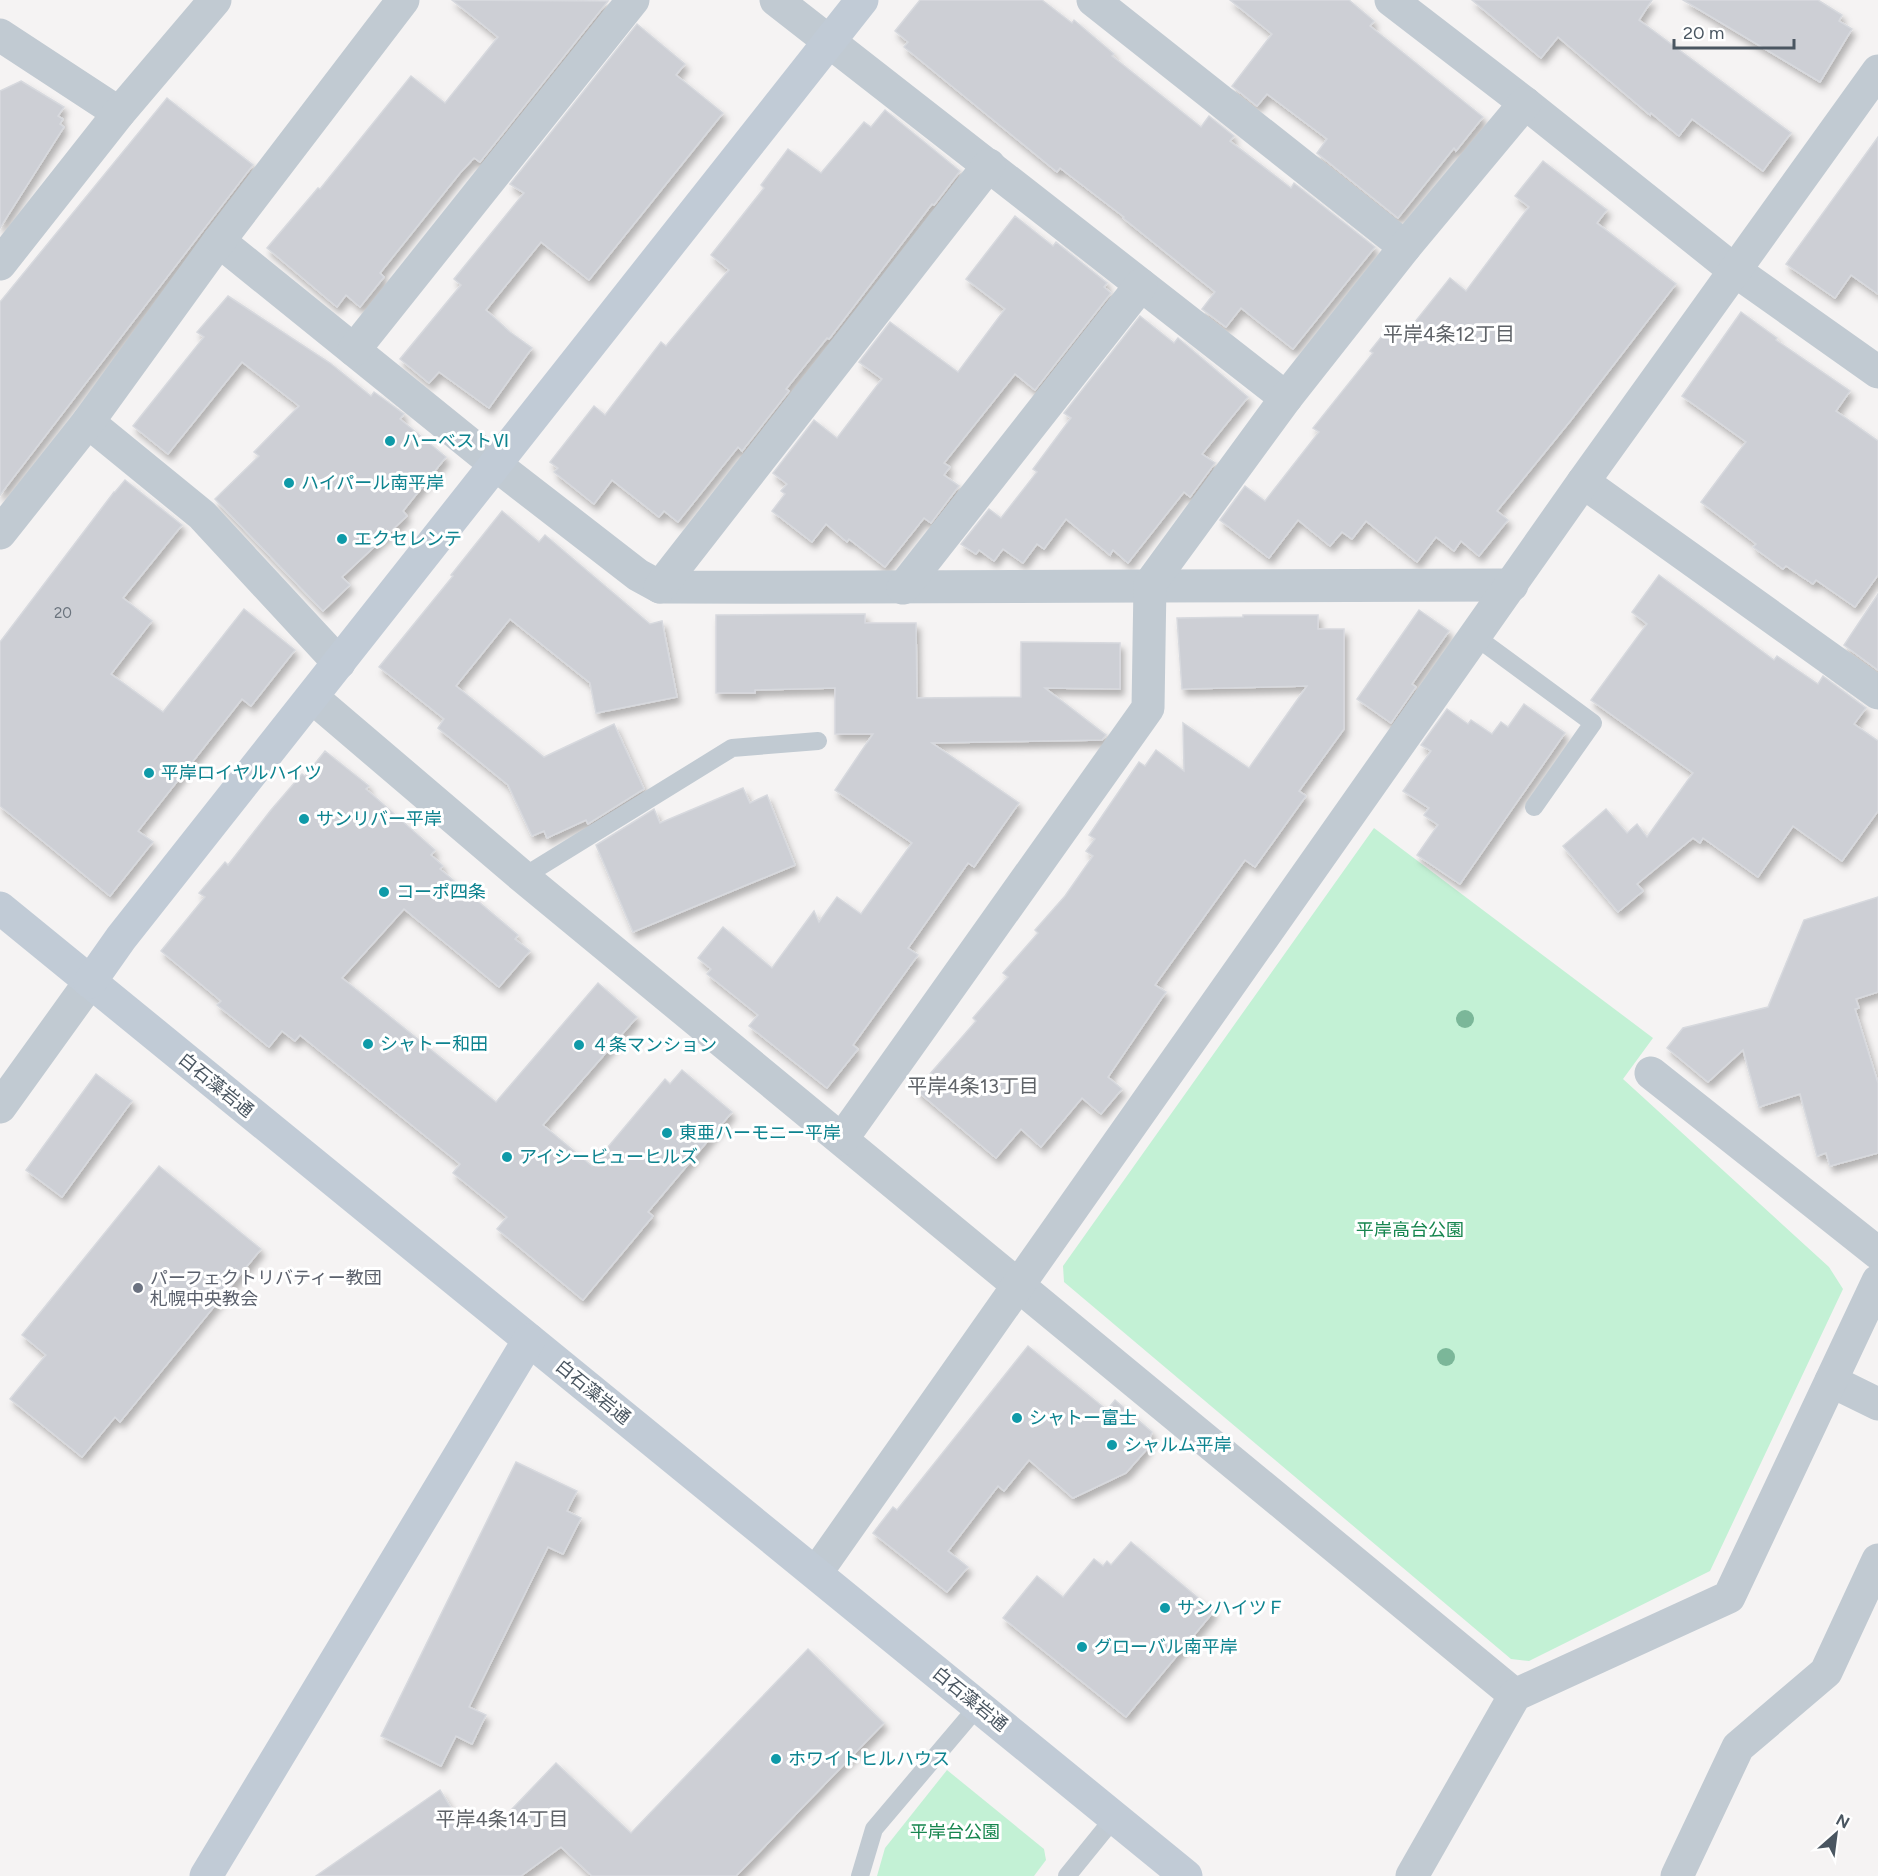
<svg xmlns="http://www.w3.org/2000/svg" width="1878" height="1876" font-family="Figtree,'Noto Sans JP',sans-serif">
<defs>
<filter id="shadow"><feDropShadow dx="3.5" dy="6" stdDeviation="3" flood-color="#0004"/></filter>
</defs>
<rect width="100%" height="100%" fill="#f5f3f3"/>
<g fill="#c3f1d5">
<polygon points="1374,828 1653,1038 1623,1079 1829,1267 1843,1289 1710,1571 1529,1661 1511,1659 1064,1282 1063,1266"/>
<polygon points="947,1770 1044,1849 1046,1860 1034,1876 877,1876 885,1848"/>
</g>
<g fill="#cdcfd5" stroke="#d7d9de" stroke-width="1.5" filter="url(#shadow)">
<polygon points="452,0 608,1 480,162 474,158 460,173 380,273 384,277 360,307 346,295 337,307 267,248 318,188 320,189 411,76 445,103 498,37"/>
<polygon points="920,0 1042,0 1072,23 1074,20 1114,54 1112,56 1201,127 1209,116 1234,136 1230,141 1291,188 1294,183 1375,247 1293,349 1241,308 1226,327 1202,309 1215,292 1123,218 1124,217 1060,168 1057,172 904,47 908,42 895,31"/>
<polygon points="1230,0 1349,0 1374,21 1370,26 1483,117 1456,151 1454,148 1398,218 1317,153 1327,139 1267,94 1257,106 1232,86 1272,34"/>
<polygon points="1472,0 1652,0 1639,20 1791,133 1763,171 1692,119 1679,136 1651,113 1650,115 1558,37 1541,58"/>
<polygon points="1683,0 1818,0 1842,15 1839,21 1852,29 1820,82"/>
<polygon points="637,24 685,64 676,75 723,113 589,280 541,242 486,310 510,332 532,348 489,408 439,372 429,383 400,359 461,285 454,279 524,193 510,184"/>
<polygon points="21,81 64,107 58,116 63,119 60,124 64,127 0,228 0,91"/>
<polygon points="167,98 253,165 0,495 0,302"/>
<polygon points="885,110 960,171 934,205 932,204 829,339 827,338 786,389 789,391 742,451 738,447 678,522 664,511 659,517 612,480 594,504 554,472 558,468 550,462 594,406 605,415 661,342 666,346 729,270 711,255 764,188 761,185 788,149 821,173 864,122 871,127"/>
<polygon points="1878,137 1878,294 1851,275 1835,298 1786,264"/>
<polygon points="1543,161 1607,210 1597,223 1676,284 1571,420 1497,511 1508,520 1479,556 1461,541 1454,551 1436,537 1417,562 1366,521 1352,539 1342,532 1330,546 1298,520 1269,558 1220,520 1245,486 1265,501 1319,432 1313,428 1373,353 1370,351 1390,326 1403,337 1450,278 1466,291 1529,207 1515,196"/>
<polygon points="1015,216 1053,246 1056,242 1107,283 1104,287 1111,293 1035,390 1015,374 944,463 950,467 944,475 959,486 931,523 924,518 885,567 849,539 847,542 826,524 812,542 772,511 785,494 781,491 787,484 773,473 814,420 837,438 882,379 859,362 890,322 958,372 1005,309 966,279"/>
<polygon points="228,296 330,363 371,396 374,392 388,402 404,414 400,419 446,457 403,511 407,516 342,577 350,585 323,611 215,499 259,456 254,452 299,406 242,362 168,454 133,426 204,337 197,332"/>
<polygon points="1741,312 1777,338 1776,340 1850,391 1836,411 1878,441 1878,575 1855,607 1816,580 1813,584 1786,566 1783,569 1753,547 1756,544 1701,502 1746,442 1682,396"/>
<polygon points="1140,316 1174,343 1178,338 1248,397 1202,454 1215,463 1190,497 1184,492 1128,563 1113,550 1110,555 1066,519 1044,549 1037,544 1023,563 1003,549 994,561 979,550 976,554 961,544 989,509 1001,518 1037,472 1033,469 1071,418 1064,413"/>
<polygon points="125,480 182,525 123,598 152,621 111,674 163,712 244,609 295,650 251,706 242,699 138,831 153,842 110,896 0,806 0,642 114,492 115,492"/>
<polygon points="502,511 539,542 545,535 650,624 662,621 677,697 596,713 590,683 510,619 456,686 544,757 614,724 644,789 588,824 586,820 547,838 544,831 532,836 508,785 438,728 444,719 379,667 453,576 451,575"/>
<polygon points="1659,575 1774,660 1777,656 1818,684 1823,676 1866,708 1854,724 1878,741 1878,811 1842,861 1793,826 1758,877 1703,838 1700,843 1693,838 1637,884 1643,891 1618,912 1563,846 1606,809 1627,833 1637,824 1647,837 1693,773 1591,700 1647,624 1632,612"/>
<polygon points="1878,594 1878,670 1844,645"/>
<polygon points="1419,610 1449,631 1412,684 1416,687 1391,723 1357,699"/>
<polygon points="865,614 865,623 916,623 917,698 1021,697 1021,642 1120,643 1120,689 1045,688 1106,735 1102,740 932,743 1019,803 974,867 968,863 908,948 918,955 853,1045 858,1049 827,1088 749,1026 758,1015 707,974 711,969 698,958 723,927 772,968 814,911 819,922 837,897 861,914 912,843 835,790 873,734 835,734 835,688 755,690 755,693 716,693 716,615"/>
<polygon points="1243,615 1318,615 1318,629 1344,629 1344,729 1299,791 1306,796 1255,867 1245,860 1155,985 1166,992 1108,1077 1122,1089 1101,1114 1082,1098 1041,1147 1021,1129 996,1158 916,1090 976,1021 973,1018 1008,977 1003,973 1038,933 1035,930 1065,896 1093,856 1086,851 1095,839 1089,835 1139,762 1145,766 1156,750 1184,771 1183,723 1249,768 1307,686 1182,689 1177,618 1243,617"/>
<polygon points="1524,704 1565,733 1460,884 1417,855 1438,825 1424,815 1429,808 1403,791 1431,751 1421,745 1447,709 1468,724 1471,720 1492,734 1501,722 1508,727"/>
<polygon points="325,751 369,786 366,789 435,850 431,855 443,866 440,869 518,935 515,939 530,951 499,987 404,909 342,978 496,1102 598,983 637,1017 543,1125 592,1166 665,1079 670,1084 682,1070 732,1112 648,1212 653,1216 583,1300 497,1229 507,1217 453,1173 460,1164 300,1035 295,1041 282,1031 269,1047 217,1005 221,1001 161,951 205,897 199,893 225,862 228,865 271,810 302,774 305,776"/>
<polygon points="743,788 750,803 767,795 795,865 633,932 596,845 654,809 660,823"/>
<polygon points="1878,897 1878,992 1856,999 1859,1008 1855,1009 1878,1083 1878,1153 1830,1166 1826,1153 1817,1156 1800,1094 1759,1107 1743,1050 1708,1082 1667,1048 1683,1028 1768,1007 1804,920"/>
<polygon points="96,1074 132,1101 62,1197 26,1170"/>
<polygon points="159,1166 261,1249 120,1422 115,1417 82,1457 10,1399 46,1355 22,1335"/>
<polygon points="1028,1346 1107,1410 1115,1400 1152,1432 1146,1450 1126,1473 1073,1498 1029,1460 1004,1491 998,1486 948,1551 968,1567 947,1592 873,1533 893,1507 897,1510"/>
<polygon points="516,1462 577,1491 567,1511 581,1518 563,1554 548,1547 469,1707 486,1715 472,1744 456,1736 441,1766 381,1736"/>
<polygon points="1131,1542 1214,1611 1126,1717 1003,1618 1037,1576 1063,1597 1094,1559 1103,1566 1107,1561 1111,1565"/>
<polygon points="808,1649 884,1723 736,1876 592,1876 561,1847 521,1876 316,1876 440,1790 455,1814 492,1830 556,1763 631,1833"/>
</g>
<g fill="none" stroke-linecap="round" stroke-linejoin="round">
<g stroke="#c1cad2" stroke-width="18">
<polyline points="1476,637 1593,723 1534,807"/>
<polyline points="523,877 732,748 818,741"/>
<polyline points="860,1876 874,1829 979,1705"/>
<polyline points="1067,1876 1114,1818"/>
</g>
<g stroke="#c1cad2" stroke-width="33">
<polyline points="776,0 1286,398"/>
<polyline points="1093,0 1405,247"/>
<polyline points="1391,0 1525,103 1734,270 1878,372"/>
<polyline points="0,35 119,113"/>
<path d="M219 241 496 465 638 575 660 587C944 588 1228 585 1512 585"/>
<polyline points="0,264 119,113 215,0"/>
<polyline points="354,350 633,0"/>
<polyline points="88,422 202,515 339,663"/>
<polyline points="1583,482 1878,693"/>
<polyline points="0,533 88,422 219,241 403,0"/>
<polyline points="660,587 989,165"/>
<polyline points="903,588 1141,285"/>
<polyline points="313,698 523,877 1515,1695"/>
<polyline points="1651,1073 1878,1253"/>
<polyline points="0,1107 90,982"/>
<polyline points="842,1139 1148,708 1150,584 1286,398 1405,247 1525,103"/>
<polyline points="1831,1381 1878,1404"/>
<polyline points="816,1573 1583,482 1878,71"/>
<polyline points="1412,1876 1515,1695 1729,1597 1878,1281"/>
<polyline points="1677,1876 1738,1747 1826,1672 1878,1560"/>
</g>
<g stroke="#c1cbd6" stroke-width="33">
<polyline points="0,908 1186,1876"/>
<polyline points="90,982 121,938 862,0"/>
<polyline points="206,1876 529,1340"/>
</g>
</g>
<g fill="#7bb799">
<circle cx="1465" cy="1019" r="9"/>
<circle cx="1446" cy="1357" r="9"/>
</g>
<g fill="#0f9aa8" stroke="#fff" stroke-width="2">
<circle cx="390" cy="441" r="6"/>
<circle cx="289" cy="483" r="6"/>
<circle cx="342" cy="539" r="6"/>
<circle cx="149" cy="773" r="6"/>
<circle cx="304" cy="819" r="6"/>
<circle cx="384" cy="892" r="6"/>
<circle cx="368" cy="1044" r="6"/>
<circle cx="579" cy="1045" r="6"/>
<circle cx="667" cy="1133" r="6"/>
<circle cx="507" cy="1157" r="6"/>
<circle cx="1017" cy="1418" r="6"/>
<circle cx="1112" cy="1445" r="6"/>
<circle cx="1165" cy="1608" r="6"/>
<circle cx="1082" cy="1647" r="6"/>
<circle cx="776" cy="1759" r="6"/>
</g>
<circle fill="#6b7280" stroke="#fff" stroke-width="2" cx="138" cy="1288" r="6"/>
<g text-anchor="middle" stroke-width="6" stroke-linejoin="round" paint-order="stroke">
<g font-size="15" fill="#6b747e">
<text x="63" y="618">20</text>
</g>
<g font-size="18" fill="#0d838f" stroke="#fff" text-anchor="start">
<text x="402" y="447">ハーベストⅥ</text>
<text x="301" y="489">ハイパール南平岸</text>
<text x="354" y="545">エクセレンテ</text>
<text x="161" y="779">平岸ロイヤルハイツ</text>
<text x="316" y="825">サンリバー平岸</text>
<text x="396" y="898">コーポ四条</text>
<text x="380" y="1050">シャトー和田</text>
<text x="591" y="1051">４条マンション</text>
<text x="679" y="1139">東亜ハーモニー平岸</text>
<text x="519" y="1163">アイシービューヒルズ</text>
<text x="1029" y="1424">シャトー富士</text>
<text x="1124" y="1451">シャルム平岸</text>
<text x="1177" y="1614">サンハイツＦ</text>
<text x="1094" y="1653">グローバル南平岸</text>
<text x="788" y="1765">ホワイトヒルハウス</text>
</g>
<g font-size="18" fill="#4a5661" stroke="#fff">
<text transform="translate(216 1085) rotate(39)" y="6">白石藻岩通</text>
<text transform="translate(593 1392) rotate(39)" y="6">白石藻岩通</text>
<text transform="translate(970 1699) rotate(39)" y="6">白石藻岩通</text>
</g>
<g font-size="18" fill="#17864f" stroke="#fff">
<text x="1410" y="1236">平岸高台公園</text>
<text x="955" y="1838">平岸台公園</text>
</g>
<g font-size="18" fill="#5b616d" stroke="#fff" text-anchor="start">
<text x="150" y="1284">パーフェクトリバティー教団<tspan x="150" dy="21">札幌中央教会</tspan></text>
</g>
<g font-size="20" fill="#5f6368" stroke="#fff">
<text x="1449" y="341">平岸4条12丁目</text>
<text x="973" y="1093">平岸4条13丁目</text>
<text x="502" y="1826">平岸4条14丁目</text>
</g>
</g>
<g transform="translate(1836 1834) rotate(28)" stroke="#ffffff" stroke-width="4.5" paint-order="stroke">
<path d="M0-4.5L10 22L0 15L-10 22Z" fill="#4a5661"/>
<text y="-9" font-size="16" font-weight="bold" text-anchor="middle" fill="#4a5661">N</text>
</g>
<path d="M1674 39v9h120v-9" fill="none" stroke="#4a5661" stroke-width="3"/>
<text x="1683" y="39" font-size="18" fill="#4a5661" stroke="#ffffff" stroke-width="4.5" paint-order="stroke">20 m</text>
</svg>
